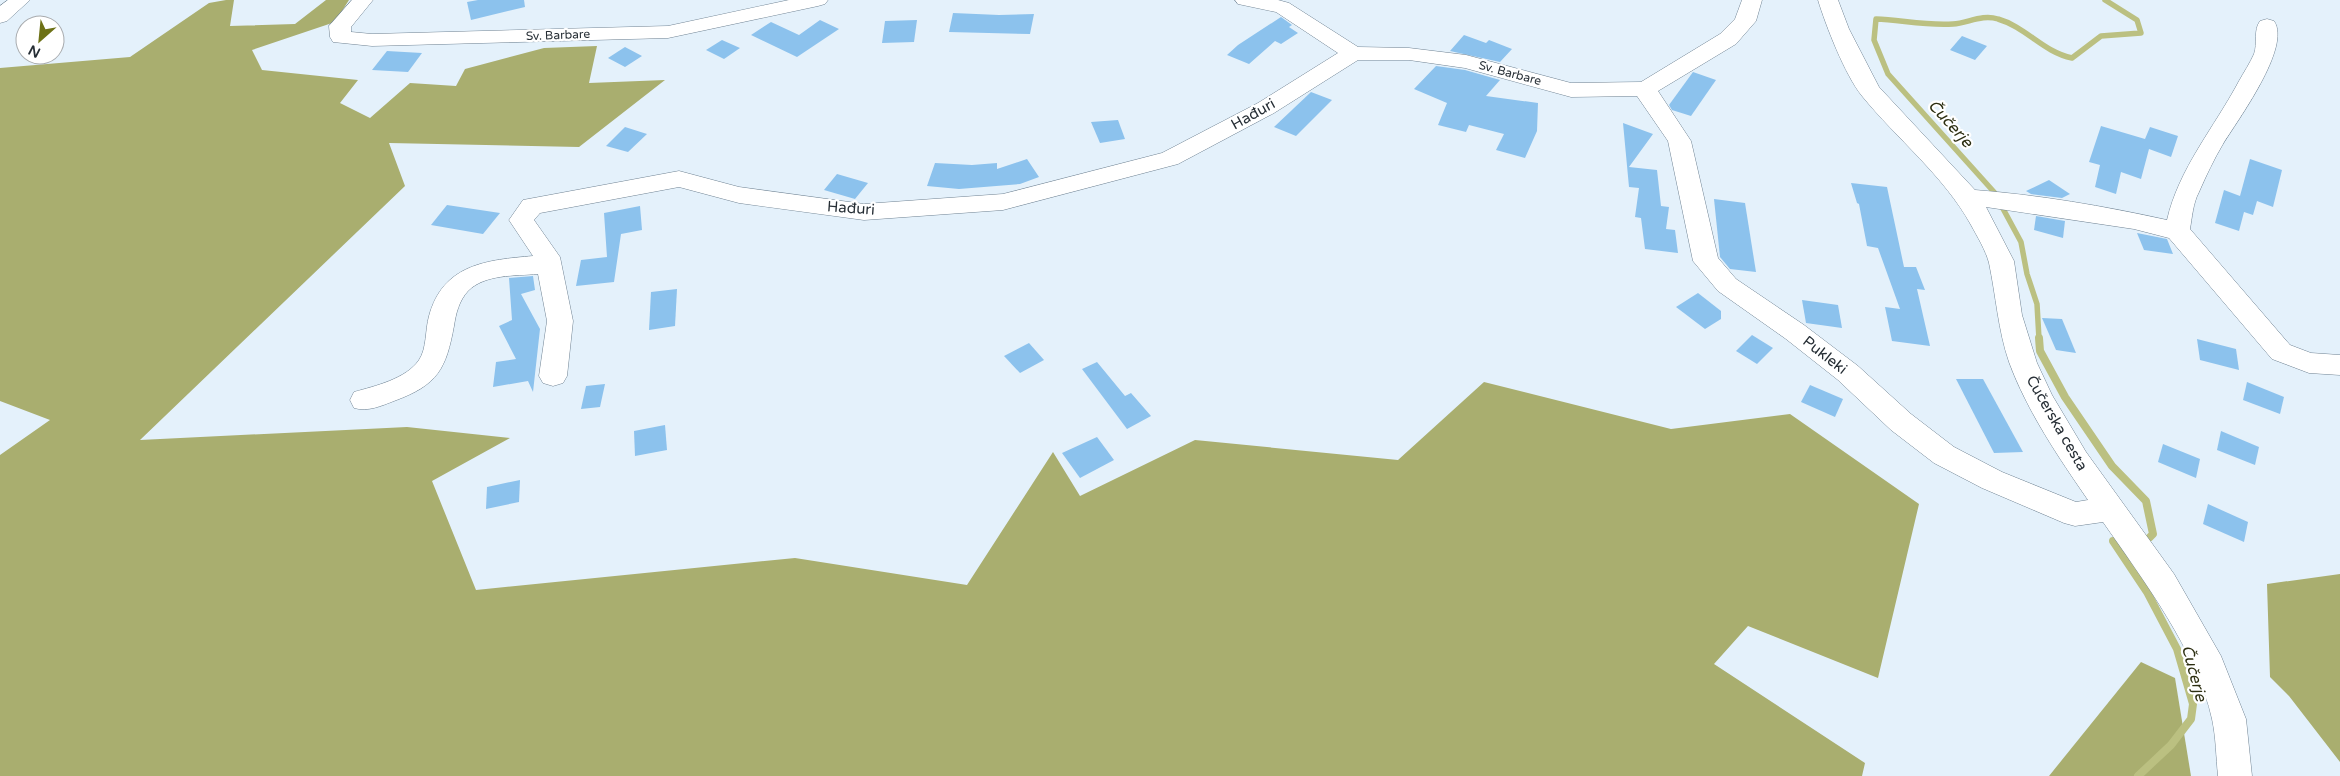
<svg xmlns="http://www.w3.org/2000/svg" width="2340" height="776" font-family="'Varela Round',sans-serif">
<rect width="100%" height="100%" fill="#e4f1fb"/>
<g fill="#a9ae6f">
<polygon points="226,0 234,0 230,26 295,24 326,0 349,0 335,22 252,50 262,70 358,80 340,103 370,118 410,83 456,86 465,69 544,48 597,46 589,83 665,80 579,147 389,143 405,186 140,440 407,427 510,438 432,481 476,590 795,558 967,585 1053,452 1080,496 1195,440 1398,460 1484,382 1671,429 1790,414 1919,504 1878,678 1748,626 1714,664 1865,763 1862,776 0,776 0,455 50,420 0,401 0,68 130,57 209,3"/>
<polygon points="2340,574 2340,762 2289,696 2270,677 2267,584"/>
<polygon points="2141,662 2175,678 2191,776 2049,776"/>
</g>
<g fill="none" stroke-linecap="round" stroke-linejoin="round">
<path stroke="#bbc081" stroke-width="5.5" d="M2039 339 2037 304 2027 274 2021 242 1994 192 1888 74 1874 40 1876 19C1901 20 1927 26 1953 24 1968 23 1982 14 1998 19 2026 27 2043 52 2072 58L2101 36 2141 33 2137 20 2105 0"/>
<g stroke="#bbc081" stroke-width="8">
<polyline points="2039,338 2040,351 2065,397 2112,466 2146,501 2153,534 2149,538"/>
<polyline points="2115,541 2113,541 2147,592 2177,649 2193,704 2191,719 2171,745 2138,776"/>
</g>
</g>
<g fill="#8cc2ed">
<polygon points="478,0 524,0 525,7 471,20 467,2"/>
<polygon points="953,13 999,15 1034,14 1030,34 949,32"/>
<polygon points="1281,17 1292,25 1289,27 1298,33 1281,44 1275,41 1249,64 1227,55 1238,45"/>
<polygon points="820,20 839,29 797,57 751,35 771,22 799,35"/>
<polygon points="917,20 914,42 882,43 885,21"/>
<polygon points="1464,35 1486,43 1489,40 1512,49 1500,62 1450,51"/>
<polygon points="1962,36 1987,46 1975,60 1950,50"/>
<polygon points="722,40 740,48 724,59 706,50"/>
<polygon points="625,47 642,56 625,67 608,58"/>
<polygon points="387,51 422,53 408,72 372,70"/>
<polygon points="1436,66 1465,70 1500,80 1486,96 1538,103 1537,131 1525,158 1496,150 1504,134 1469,125 1466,132 1438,125 1447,103 1414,89"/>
<polygon points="1693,72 1716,80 1691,116 1672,110 1669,105"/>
<polygon points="1311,92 1332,100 1296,136 1274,127"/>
<polygon points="1118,120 1125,139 1100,143 1091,122"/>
<polygon points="1623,123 1653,134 1629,167 1657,170 1661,206 1669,207 1666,229 1675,230 1678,253 1645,249 1641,218 1635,217 1639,188 1629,187"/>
<polygon points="2101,126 2145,139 2150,127 2178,136 2171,157 2149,149 2141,179 2121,172 2116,194 2095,187 2100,165 2089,162"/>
<polygon points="625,127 647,134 628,152 606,146"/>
<polygon points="1027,159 1039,177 1020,184 959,189 927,186 935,163 972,165 997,163 997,169"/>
<polygon points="2250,159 2282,170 2273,207 2257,201 2253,215 2244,212 2239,231 2215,223 2224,190 2240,196"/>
<polygon points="837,174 868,183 855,199 824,190"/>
<polygon points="2049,180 2070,194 2062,198 2031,194 2026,191"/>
<polygon points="1851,183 1887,187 1904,267 1916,267 1925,290 1917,289 1930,346 1892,341 1885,307 1900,309 1878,248 1867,246 1859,204 1857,203"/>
<polygon points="1714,199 1745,203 1756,272 1730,269 1720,257"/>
<polygon points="447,205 500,213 483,234 431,225"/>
<polygon points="640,206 642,230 621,234 614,282 576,286 581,260 607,257 604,213"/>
<polygon points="2036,216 2065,221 2063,238 2034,230"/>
<polygon points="2137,233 2167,239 2173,254 2144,250"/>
<polygon points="533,276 535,290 521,294 540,329 533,392 528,381 493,387 496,362 516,359 499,326 512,320 509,278"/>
<polygon points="677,289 675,326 649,330 651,292"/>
<polygon points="1698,293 1721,311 1721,319 1705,329 1676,307"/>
<polygon points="1802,300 1838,305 1842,328 1806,323"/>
<polygon points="2042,318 2062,319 2076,353 2056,350"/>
<polygon points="1752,335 1773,348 1757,364 1736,351"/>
<polygon points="2197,339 2236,349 2239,370 2200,360"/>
<polygon points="1029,343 1044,360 1020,373 1004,356"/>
<polygon points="1097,362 1125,396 1131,393 1151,416 1127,429 1082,369"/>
<polygon points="1956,379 1983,379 2023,452 1994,453"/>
<polygon points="2247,382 2284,397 2280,414 2243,400"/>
<polygon points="605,384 600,407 581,409 586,386"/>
<polygon points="1810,385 1843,399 1835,417 1801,402"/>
<polygon points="665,425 667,450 635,456 634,431"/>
<polygon points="2221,431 2259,447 2255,465 2217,450"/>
<polygon points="1097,437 1114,460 1080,478 1062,453"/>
<polygon points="2163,444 2200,459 2196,478 2158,462"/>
<polygon points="520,480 519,502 486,509 487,487"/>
<polygon points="2208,504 2248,522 2244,542 2203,524"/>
</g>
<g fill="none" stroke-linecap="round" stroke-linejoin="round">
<defs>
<g id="minor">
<polygon points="8,0 30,0 7,21 0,23 0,6"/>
<polygon points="352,0 373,0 351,27 351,32 372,34 668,26 789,0 828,0 825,4 818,6 668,38 372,46 333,42 330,37 329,26"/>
<path d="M1235 0H1278L1289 3 1358 47 1409 48 1466 55 1571 83 1641 82 1720 34 1735 19 1742 0H1762L1756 21 1736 44 1658 91 1691 141 1718 258 1736 279 1804 325 1858 366 1911 414 1954 447 2002 472 2076 502 2088 500C2059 458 2027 411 2009 362 1998 330 1996 296 1989 263 1986 251 1977 236 1971 225 1944 176 1897 139 1862 96 1845 75 1826 26 1818 0H1838L1849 29 1879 87 1975 190C2039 195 2104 206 2167 220 2179 168 2214 128 2239 81 2244 72 2250 63 2254 54 2258 43 2253 30 2260 21L2267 19 2274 21C2292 47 2237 121 2223 144 2214 159 2206 176 2199 192 2193 203 2192 218 2190 229L2290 345 2311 353 2340 355V375L2309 373 2272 359 2169 238 2134 229 1986 207 2014 261 2022 315 2037 363 2052 395 2086 452 2174 574 2221 656 2246 719 2252 776H2218C2216 757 2216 737 2212 719 2198 653 2142 578 2103 522L2075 526 2064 523 1982 488 1934 463 1891 430 1838 380 1786 339 1718 291 1693 261 1668 141 1637 96 1571 97 1465 68 1409 60H1358L1274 113 1178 164 1003 210 864 220 739 203 679 187 540 213 534 220 560 257 573 321 567 376 563 383 553 386 543 383 539 376 547 321 538 274C515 276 485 274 468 291 459 301 456 313 454 326 446 369 438 385 394 401 381 406 368 412 354 408L350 400 354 392C375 386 406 379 419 360 427 348 425 330 429 316 443 264 487 260 533 256L509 220 523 200 679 171 739 187 864 204 1003 194 1162 153 1258 103 1338 53 1276 12 1238 4Z"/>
</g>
</defs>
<use href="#minor" stroke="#708393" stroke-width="1"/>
<use href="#minor" fill="#fff" fill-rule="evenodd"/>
</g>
<g text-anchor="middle" stroke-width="4.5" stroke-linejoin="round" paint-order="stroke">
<g font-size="12" fill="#262e35" stroke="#fff">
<text transform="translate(558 35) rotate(-2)" y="4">Sv. Barbare</text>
<text transform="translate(1510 73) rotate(15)" y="4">Sv. Barbare</text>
</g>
<g font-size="15" fill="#262e35" stroke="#fff">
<text transform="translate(1253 114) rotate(-29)" y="5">Hađuri</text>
<text transform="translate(851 208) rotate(4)" y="5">Hađuri</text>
<text transform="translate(1825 355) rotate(38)" y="5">Pukleki</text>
<text transform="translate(2057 423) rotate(60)" y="5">Čučerska cesta</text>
</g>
<g font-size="16" font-style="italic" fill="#2c2e11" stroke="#fff">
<text transform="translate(1951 123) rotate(48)" y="6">Čučerje</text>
<text transform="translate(2195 673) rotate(75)" y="6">Čučerje</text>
</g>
</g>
<g transform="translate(40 40) rotate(207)"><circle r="24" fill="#ffffff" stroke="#a8abae"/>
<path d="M0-4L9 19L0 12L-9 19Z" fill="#6d7116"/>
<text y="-8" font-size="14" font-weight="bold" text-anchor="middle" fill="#262e35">N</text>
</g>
</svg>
